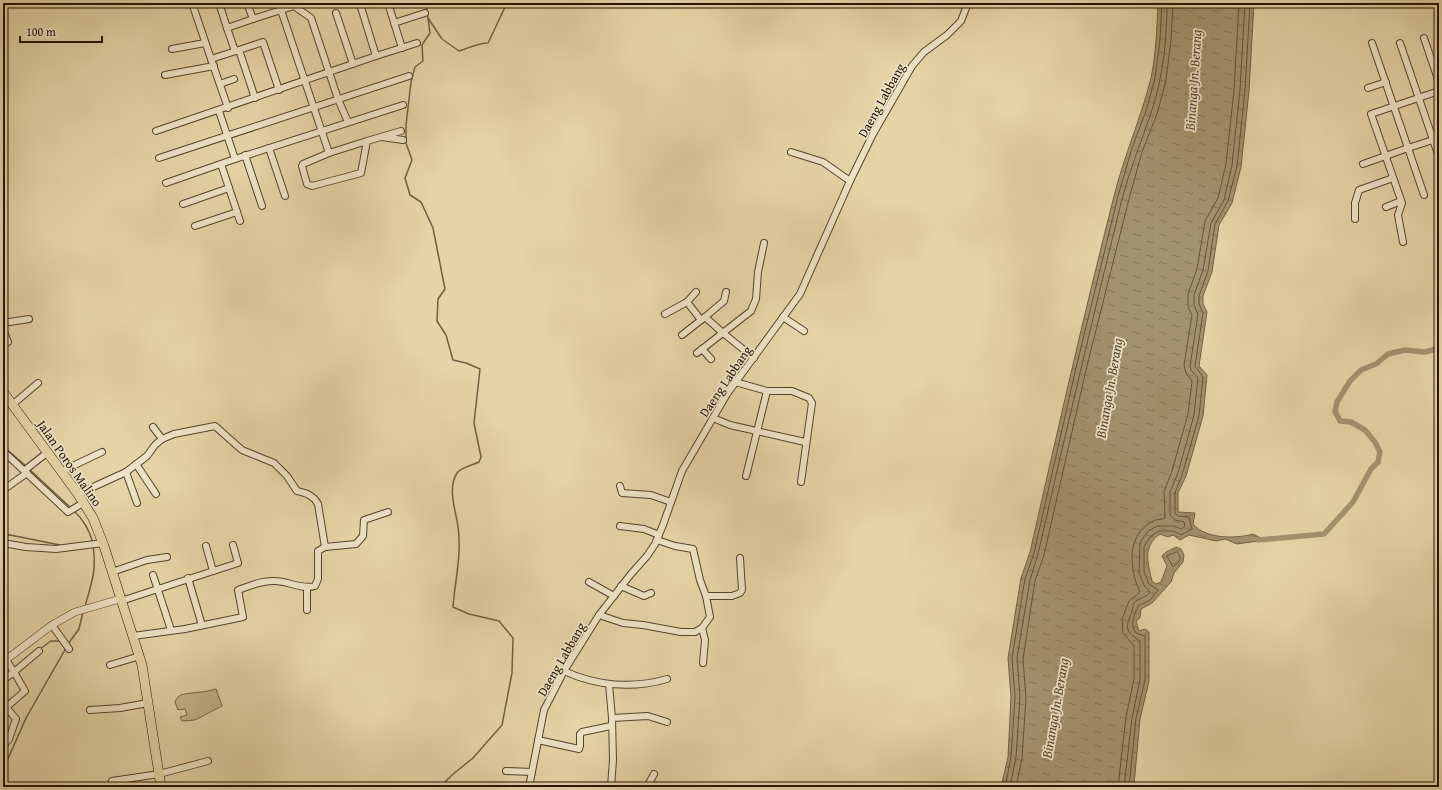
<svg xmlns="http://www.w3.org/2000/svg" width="1442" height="790" font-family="'Gentium Book Plus',serif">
<defs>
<pattern id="water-ripples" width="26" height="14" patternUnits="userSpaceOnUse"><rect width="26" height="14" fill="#a3926f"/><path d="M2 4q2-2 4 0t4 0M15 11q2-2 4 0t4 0" fill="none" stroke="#847659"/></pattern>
</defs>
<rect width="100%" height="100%" fill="#e5d4a7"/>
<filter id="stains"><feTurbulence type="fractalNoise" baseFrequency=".005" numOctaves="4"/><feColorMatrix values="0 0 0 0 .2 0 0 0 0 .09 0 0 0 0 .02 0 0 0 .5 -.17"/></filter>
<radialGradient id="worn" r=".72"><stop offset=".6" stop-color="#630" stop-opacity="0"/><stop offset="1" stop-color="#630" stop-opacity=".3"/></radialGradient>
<path fill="#c4b38b" stroke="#746346" d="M216 689 222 706 195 720 182 721 180 717 187 715 185 709 178 710 175 702C176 699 178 696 181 695 192 692 202 693 216 689Z"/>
<path fill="url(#water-ripples)" stroke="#705f43" d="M1158 3H1254L1249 91 1241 167 1232 203 1219 225 1212 272 1203 296V304L1207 312 1199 366 1207 375 1203 416 1186 476 1178 493V512L1195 513 1193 524C1205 539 1236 539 1253 534L1265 540 1237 544 1225 539 1216 541 1189 535 1180 540 1173 535 1168 537 1160 534C1142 547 1148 563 1152 581L1156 584 1161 582 1167 566 1162 556 1166 552 1176 547 1181 549 1184 555 1183 562 1174 573 1171 582 1152 603 1141 609 1140 618 1136 621 1139 631 1145 629 1149 632V681L1140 719 1134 785 1132 787H1001L1008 757 1011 697 1008 658 1021 578 1030 552C1057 433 1084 314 1114 196 1124 156 1141 118 1151 78 1156 54 1157 28 1158 3Z"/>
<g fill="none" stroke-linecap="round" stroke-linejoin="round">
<g stroke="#635238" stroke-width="1">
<polygon points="1177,552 1180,556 1180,560 1173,567 1167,556"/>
<polyline points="1005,787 1011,757 1015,697 1012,658 1025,579 1034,553 1076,368 1118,196 1132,148 1146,111 1155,78 1160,39 1162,3"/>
<path d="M1010 787 1016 757 1020 697 1017 658 1030 580 1038 554C1065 435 1093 317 1122 199 1130 169 1141 142 1151 113 1163 78 1167 40 1167 3"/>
<polyline points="1016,787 1022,758 1026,698 1023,659 1035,581 1044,555 1086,370 1129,199 1142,152 1157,114 1166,80 1171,40 1173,3"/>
<path d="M1118 787 1126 717 1134 679V646L1123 633 1122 619 1129 601 1140 592C1129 569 1126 535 1153 521 1156 519 1161 520 1165 518L1164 491 1172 471 1188 414 1192 381 1186 373 1184 365 1192 315 1188 307V294L1197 269 1205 221 1218 198 1226 164 1234 90 1239 3"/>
<path d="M1124 787 1132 718 1140 680V641C1125 631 1125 628 1132 612 1133 609 1132 606 1134 603 1138 598 1146 598 1150 592L1144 585 1139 572 1140 543 1147 532 1157 526H1174L1181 529 1185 526 1184 522 1175 520 1170 515V492L1178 473 1194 415 1198 378 1191 370 1190 366 1198 314 1194 305V295L1203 270 1211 223 1224 200 1232 165 1240 90 1245 3"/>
<path d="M1129 787 1136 718 1145 680V636L1136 633C1129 624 1135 615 1138 606L1150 600 1158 590 1149 584 1144 572V546L1151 536 1159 531H1173L1181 535 1192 529 1189 517 1178 516 1175 513V493L1182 475 1199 416 1203 377 1195 366 1203 313 1199 304V296L1208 271 1215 224 1228 201 1237 166 1245 90 1250 3"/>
</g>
<g stroke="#705f43" stroke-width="1.5">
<path d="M426 3 430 33 422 45 423 61 415 67 411 82 406 125V143L412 160 405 178 410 195 421 202 433 228 445 289 438 299 437 321 446 335 453 360 466 363 480 369 474 423 481 457 479 462C473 465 461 467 457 473 447 488 456 511 458 527 462 553 455 581 453 607L469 614 499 621 513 638 512 673 502 725 473 758 452 775 440 787"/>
<path d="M428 18 442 39 459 51C469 48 478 43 488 43L507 3"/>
<polyline points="3,446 27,467"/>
<polyline points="30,470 71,508"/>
<path d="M74 511C84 520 89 529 93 543"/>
<polyline points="3,536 10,535 60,545"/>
<path d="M85 607C91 583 97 572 93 546"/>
<polyline points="68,644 79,629 83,612"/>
<polyline points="40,649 51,641 61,641"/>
<polyline points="3,770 26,718 66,648"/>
</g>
<polyline stroke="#a3926f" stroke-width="5.5" points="1258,540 1324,534 1353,502 1371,469 1378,462 1380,452 1375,442 1365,430 1351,422 1340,421 1335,411 1337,402 1350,381 1361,370 1376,364 1388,354 1405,350 1425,352 1436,349 1439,346"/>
<defs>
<g id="minor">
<polyline points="192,3 211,59"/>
<polyline points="219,3 227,28 253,19"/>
<polyline points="247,3 253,19 281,10 329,153"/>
<polyline points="388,3 402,48"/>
<polyline points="281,10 294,6 311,18 338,99 348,122"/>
<polyline points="336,13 353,64"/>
<polyline points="394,23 425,13"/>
<polyline points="227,28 235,51"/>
<polyline points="1424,38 1439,82"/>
<polyline points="1372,43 1408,148 1439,138"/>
<polyline points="1400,43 1439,157"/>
<polyline points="172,49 205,43"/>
<polyline points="376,56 417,43"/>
<polyline points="165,75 214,66"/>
<polyline points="220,84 234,79"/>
<polyline points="1368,88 1386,82"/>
<polyline points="255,98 239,50 263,42 279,90"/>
<polyline points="228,108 211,59 239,50"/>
<polyline points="219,111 235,159 403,105"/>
<polyline points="156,131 376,56 360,4"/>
<polyline points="382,137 403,140"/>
<polyline points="367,141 329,153 303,164 302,166 307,184 312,186 361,173 367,141 401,131"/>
<polyline points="269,148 285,196"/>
<polyline points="791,152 823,162 850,181"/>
<polyline points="245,155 262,206"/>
<polyline points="159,158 409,76"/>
<polyline points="221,164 240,221"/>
<polyline points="1363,164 1408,148 1424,195"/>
<polyline points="166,183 235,159"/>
<polyline points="183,204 229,188"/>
<polyline points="1386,207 1401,201"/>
<polyline points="1355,219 1355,203 1359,190 1393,178"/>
<polyline points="195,226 237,212"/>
<polyline points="1403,242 1398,215 1402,203 1371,114 1439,91"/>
<polyline points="687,302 701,320"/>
<polyline points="665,314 687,302 696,292"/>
<polyline points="705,317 724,301 726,292"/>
<polyline points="783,317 804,331"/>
<polyline points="3,323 29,319"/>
<polyline points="3,329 8,342"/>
<polyline points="682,335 705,317 723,333 754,358"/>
<polyline points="702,349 711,359"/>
<polyline points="697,353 751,311 756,299 758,272 764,243"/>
<polyline points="735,382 767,391"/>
<polyline points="12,405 38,383"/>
<polyline points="713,418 730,425 805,442"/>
<polyline points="153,427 162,439"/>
<polyline points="3,451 68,512 83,503"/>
<polyline points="136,464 156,494"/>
<polyline points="25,470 48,452"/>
<polyline points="62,471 102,452"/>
<polyline points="126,472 137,503"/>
<polyline points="746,476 767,391 792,391 809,398 812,403 801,482"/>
<polyline points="620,486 622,493 651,495 671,502"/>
<polyline points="3,490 27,473"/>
<path d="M78 494 126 472 147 456 155 445 162 439 174 434 215 426 242 450 274 463 287 476 297 491C306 493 313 495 318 504L325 547"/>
<polyline points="620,526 644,529 659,535"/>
<polyline points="3,543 26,547 56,549 103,543"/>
<polyline points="206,546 213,571"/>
<polyline points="112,572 147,560 167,557"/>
<polyline points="153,575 170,627"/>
<polyline points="188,578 201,622"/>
<polyline points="589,582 614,596"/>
<polyline points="621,586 644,596 651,593"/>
<polyline points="706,596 732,596 740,593 742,590 740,558"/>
<polyline points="121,601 238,563 233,545"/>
<polyline points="307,610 307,587"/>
<polyline points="599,615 623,623 643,625 681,632 695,632 702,628 710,617 706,596 700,580 693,549 675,546 657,540"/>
<polyline points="52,625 69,649"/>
<polyline points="702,628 705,640 703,663"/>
<path d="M133 636 185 629 243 617 238 590C250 586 262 580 275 581 288 581 302 590 315 586L318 579V551L325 547 356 544 363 536 364 520 388 512"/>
<polyline points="110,665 140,656"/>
<path d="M564 671C596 686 633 689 667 679"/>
<polyline points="3,680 14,672 6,660"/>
<polyline points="609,684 612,718"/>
<polyline points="3,710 25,691 14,672 39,651"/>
<polyline points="90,710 120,708 148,703"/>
<polyline points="538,740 579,749 580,746 580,734 582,732 611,726"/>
<polyline points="3,746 9,739 16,719 6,707"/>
<polyline points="506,771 532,772"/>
<polyline points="109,787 112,781 159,774 208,761"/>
<polyline points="529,787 544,710 564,671 599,615 631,574 647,556 655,544 663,525 682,471 727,394 800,294 850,181 873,134 912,66 924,52 947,35 961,21 968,3"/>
<polyline points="611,787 613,760 612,718 648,716 667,722"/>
<polyline points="647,787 654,774"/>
</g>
<polyline id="tertiary" points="3,662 52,625 75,612 120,599"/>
<polyline id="primary" points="3,392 78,494 93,518 104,546 142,665 161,787"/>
</defs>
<use href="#minor" stroke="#54432a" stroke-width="8"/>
<use href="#tertiary" stroke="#54432a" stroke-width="8"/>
<use href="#primary" stroke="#231301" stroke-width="10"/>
<use href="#minor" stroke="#eee3c6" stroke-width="6"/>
<use href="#tertiary" stroke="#eee3c6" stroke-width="7"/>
<use href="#primary" stroke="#e5d4a7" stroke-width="9"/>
</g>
<g text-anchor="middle" stroke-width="3.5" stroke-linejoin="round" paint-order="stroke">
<g font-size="13" fill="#231301" stroke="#eee3c6">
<text transform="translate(881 100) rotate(-61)" y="5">Daeng Labbang</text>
<text transform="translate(725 381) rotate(-56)" y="5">Daeng Labbang</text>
<text transform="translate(70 463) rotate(55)" y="5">Jalan Poros Malino</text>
<text transform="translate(561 659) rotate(-60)" y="5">Daeng Labbang</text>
</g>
<g font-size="14" font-style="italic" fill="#56462d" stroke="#eee3c6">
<text transform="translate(1193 80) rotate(-86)" y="5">Binanga Jn. Berang</text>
<text transform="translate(1109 388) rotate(-80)" y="5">Binanga Jn. Berang</text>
<text transform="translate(1055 708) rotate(-80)" y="5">Binanga Jn. Berang</text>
</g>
</g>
<rect width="1442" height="790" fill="none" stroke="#e5d4a7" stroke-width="16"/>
<rect x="4" y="4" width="1434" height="782" fill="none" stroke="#231301" stroke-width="2"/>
<rect x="8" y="8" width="1426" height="774" fill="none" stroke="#231301"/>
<path d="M20 36v6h82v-6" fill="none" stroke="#231301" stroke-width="2"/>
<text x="26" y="36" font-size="12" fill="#231301" stroke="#eee3c6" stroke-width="3" paint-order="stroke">100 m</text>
<rect width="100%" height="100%" filter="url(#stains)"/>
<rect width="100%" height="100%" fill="url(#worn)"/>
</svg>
